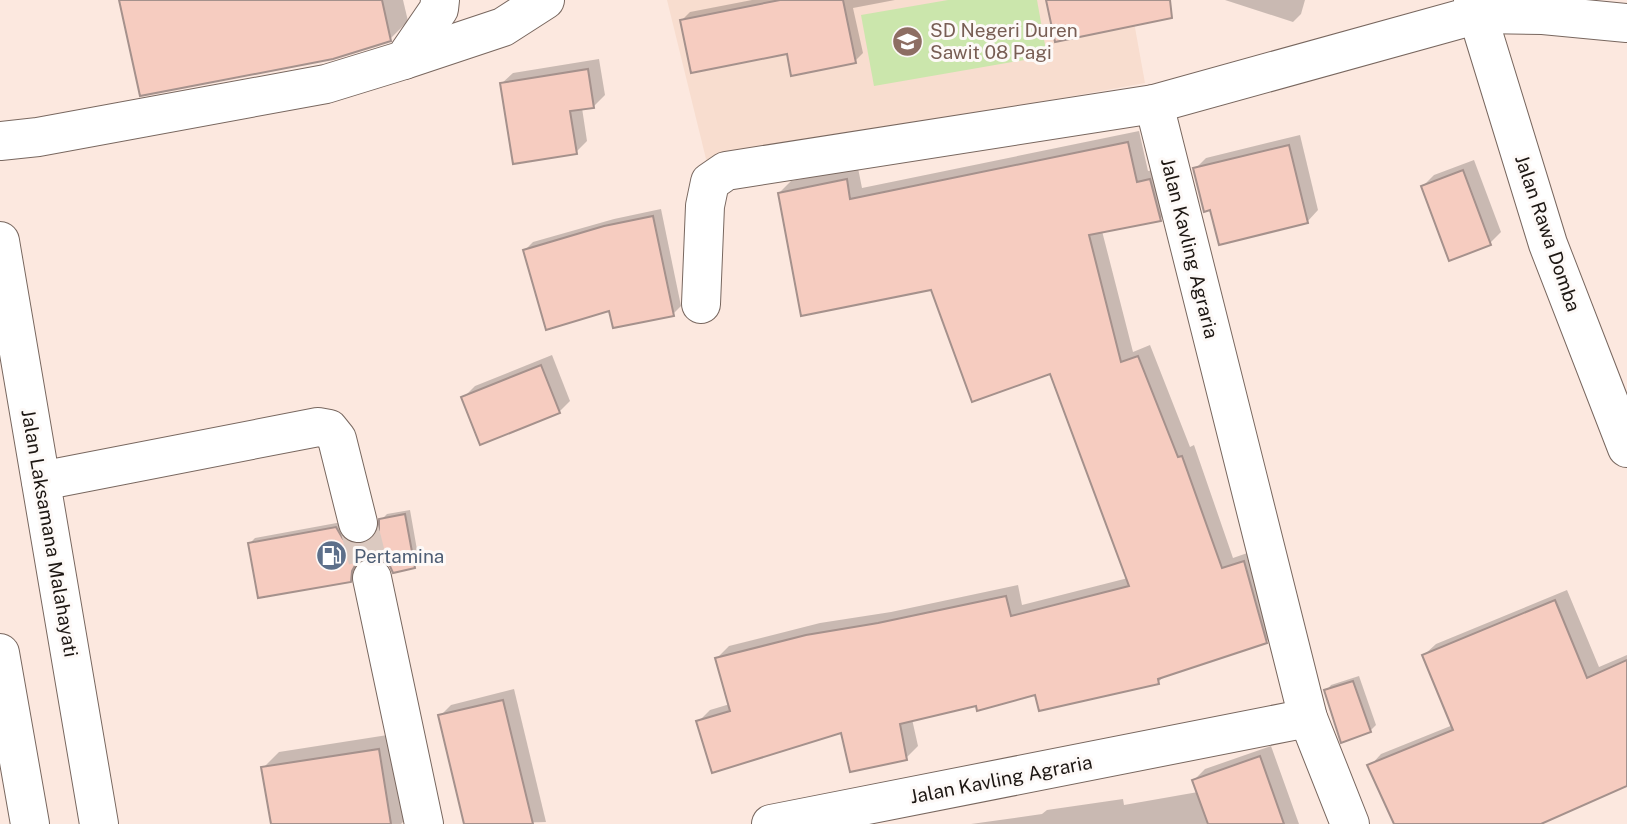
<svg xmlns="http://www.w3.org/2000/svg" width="1627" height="824" font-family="'Public Sans',sans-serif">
<rect width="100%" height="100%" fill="#fce8df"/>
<polygon fill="#f8ddcf" points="667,0 1130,0 1145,83 707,163"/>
<polygon fill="#cbe6ac" points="948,0 1037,0 1047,56 874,86 861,15"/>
<g fill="#0003">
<polygon points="121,0 403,0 408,21 389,40"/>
<polygon points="752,0 895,0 853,8 863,53 855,61 788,51 682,20 690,12"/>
<polygon points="1225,0 1305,0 1301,14 1293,22"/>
<polygon points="599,59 605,95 594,106 582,108 587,141 576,152 501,84 513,73"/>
<polygon points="1139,131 1148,171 1162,168 1172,207 1160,219 1102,231 1133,352 1150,345 1190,447 1194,445 1233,558 1256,550 1278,630 1266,642 1166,675 1158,682 1036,693 912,719 918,746 906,758 842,731 698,722 710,710 730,704 717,658 729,646 820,623 891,612 1018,585 1022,605 1128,578 1051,371 932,288 779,193 791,181 858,168 862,188"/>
<polygon points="1300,135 1318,210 1307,222 1212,208 1195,169 1206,158"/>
<polygon points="1474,160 1501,232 1490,243 1423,186 1434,175"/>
<polygon points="661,209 681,306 673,314 525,250 533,242 614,219"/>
<polygon points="552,355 570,401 559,412 464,397 475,386"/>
<polygon points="410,510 419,561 414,567 368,555 359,559 355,574 350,580 250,543 255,538 342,522 357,539 370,539 378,535 381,520 387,514"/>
<polygon points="1567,590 1599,667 1627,655 1627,784 1541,824 1396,824 1370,766 1381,754 1453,725 1424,655 1436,644"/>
<polygon points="1359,676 1376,725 1370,731 1326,691 1331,685"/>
<polygon points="514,689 546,822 466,824 440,716 451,705"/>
<polygon points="394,734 407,818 401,824 272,824 263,768 279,752"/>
<polygon points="1271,746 1299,824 971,824 1042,814 1047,810 1123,799 1124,805 1198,792 1194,780 1205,769"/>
</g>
<g fill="#f6ccc0" stroke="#a5918c" stroke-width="2">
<polygon points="119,0 382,0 391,41 333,59 140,96"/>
<polygon points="780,0 843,0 856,63 791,76 787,54 691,73 680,20"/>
<polygon points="1046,0 1170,0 1172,18 1055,42"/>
<polygon points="588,69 594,108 570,111 577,154 513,164 500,83"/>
<polygon points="1128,142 1137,182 1150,179 1161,221 1089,235 1121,362 1138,356 1178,457 1182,456 1222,568 1244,561 1267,643 1158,679 1159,684 1039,711 1035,695 977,711 976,706 900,724 907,760 850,772 841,733 712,773 696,721 730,711 715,658 806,635 878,623 1006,596 1011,616 1129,586 1050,374 972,402 931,290 801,316 778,193 847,179 850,199"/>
<polygon points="1289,145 1308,223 1219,245 1210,210 1204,212 1193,168"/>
<polygon points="1463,170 1491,245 1449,261 1421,186"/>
<polygon points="653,216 674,316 613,328 609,311 546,330 523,250 604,226"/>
<polygon points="541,365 560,413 480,445 461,397"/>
<polygon points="405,514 415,568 393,573 389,564 379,557 368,557 357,562 352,571 351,582 258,598 248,543 336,527 343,539 351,544 363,544 374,538 379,530 379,519"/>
<polygon points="1555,600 1587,678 1627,660 1627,786 1541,824 1394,824 1367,765 1453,730 1422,655"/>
<polygon points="1353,681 1371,732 1341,743 1324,690"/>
<polygon points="503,700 533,824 464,824 438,715"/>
<polygon points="379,749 391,824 271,824 261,767"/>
<polygon points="1260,756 1284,824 1208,824 1192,780"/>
</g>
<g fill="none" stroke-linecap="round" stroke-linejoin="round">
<polyline stroke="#dbc9c0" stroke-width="38" stroke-dasharray="38 19" stroke-linecap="butt" points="358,523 372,578"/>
<defs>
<g id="minor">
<polyline points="1473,0 1548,244 1627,448"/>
<polyline points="404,60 503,27 545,0"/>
<polyline points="1154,104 1308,718 1350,824"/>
<polyline points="0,141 38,137 326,84 404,60 439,9 440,0"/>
<polyline points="701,304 705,206 710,182 726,171 1154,104 1479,14 1543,15 1627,23"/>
<polyline points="41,481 318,427 329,429 337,439 358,523"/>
<polyline points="372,578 424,824"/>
<polyline points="771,824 1308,718"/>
</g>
<polyline id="major" points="0,241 99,824"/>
<polyline id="highway" points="0,653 30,824"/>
</defs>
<use href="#minor" stroke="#78675f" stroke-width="40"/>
<use href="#major" stroke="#78675f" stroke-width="40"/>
<use href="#highway" stroke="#78675f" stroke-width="40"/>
<use href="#minor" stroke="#fff" stroke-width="38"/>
<use href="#major" stroke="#fff" stroke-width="38"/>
<use href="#highway" stroke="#fff" stroke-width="38"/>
</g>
<defs>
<symbol id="school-disc" viewBox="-11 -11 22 22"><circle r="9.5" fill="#8d6e63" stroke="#fdf9f7"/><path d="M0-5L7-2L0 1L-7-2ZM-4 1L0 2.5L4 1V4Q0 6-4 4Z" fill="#fff"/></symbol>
<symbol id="fuel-disc" viewBox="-11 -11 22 22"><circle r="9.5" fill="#5c6f8a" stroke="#fdf9f7"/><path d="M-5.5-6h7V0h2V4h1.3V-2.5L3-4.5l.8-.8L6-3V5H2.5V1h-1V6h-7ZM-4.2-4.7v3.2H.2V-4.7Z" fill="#fff"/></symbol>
</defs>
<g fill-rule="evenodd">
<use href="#school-disc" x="890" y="24" width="35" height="35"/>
<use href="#fuel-disc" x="314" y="538" width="35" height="35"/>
</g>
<g text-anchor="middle" stroke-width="6" stroke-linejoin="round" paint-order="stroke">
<g font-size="19" fill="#785e54" stroke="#fdf9f7" text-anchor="start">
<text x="930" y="37">SD Negeri Duren<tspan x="930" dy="22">Sawit 08 Pagi</tspan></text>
</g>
<g font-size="19" fill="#1d1713" stroke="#fdf9f7">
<text transform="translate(1548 233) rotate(71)" y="7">Jalan Rawa Domba</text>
<text transform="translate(1190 248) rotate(76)" y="7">Jalan Kavling Agraria</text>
<text transform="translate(50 533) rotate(80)" y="7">Jalan Laksamana Malahayati</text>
<text transform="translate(1001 779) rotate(-11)" y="7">Jalan Kavling Agraria</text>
</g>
<g font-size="19" fill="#4e5e75" stroke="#fdf9f7" text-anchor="start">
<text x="354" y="563">Pertamina</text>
</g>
</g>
</svg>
